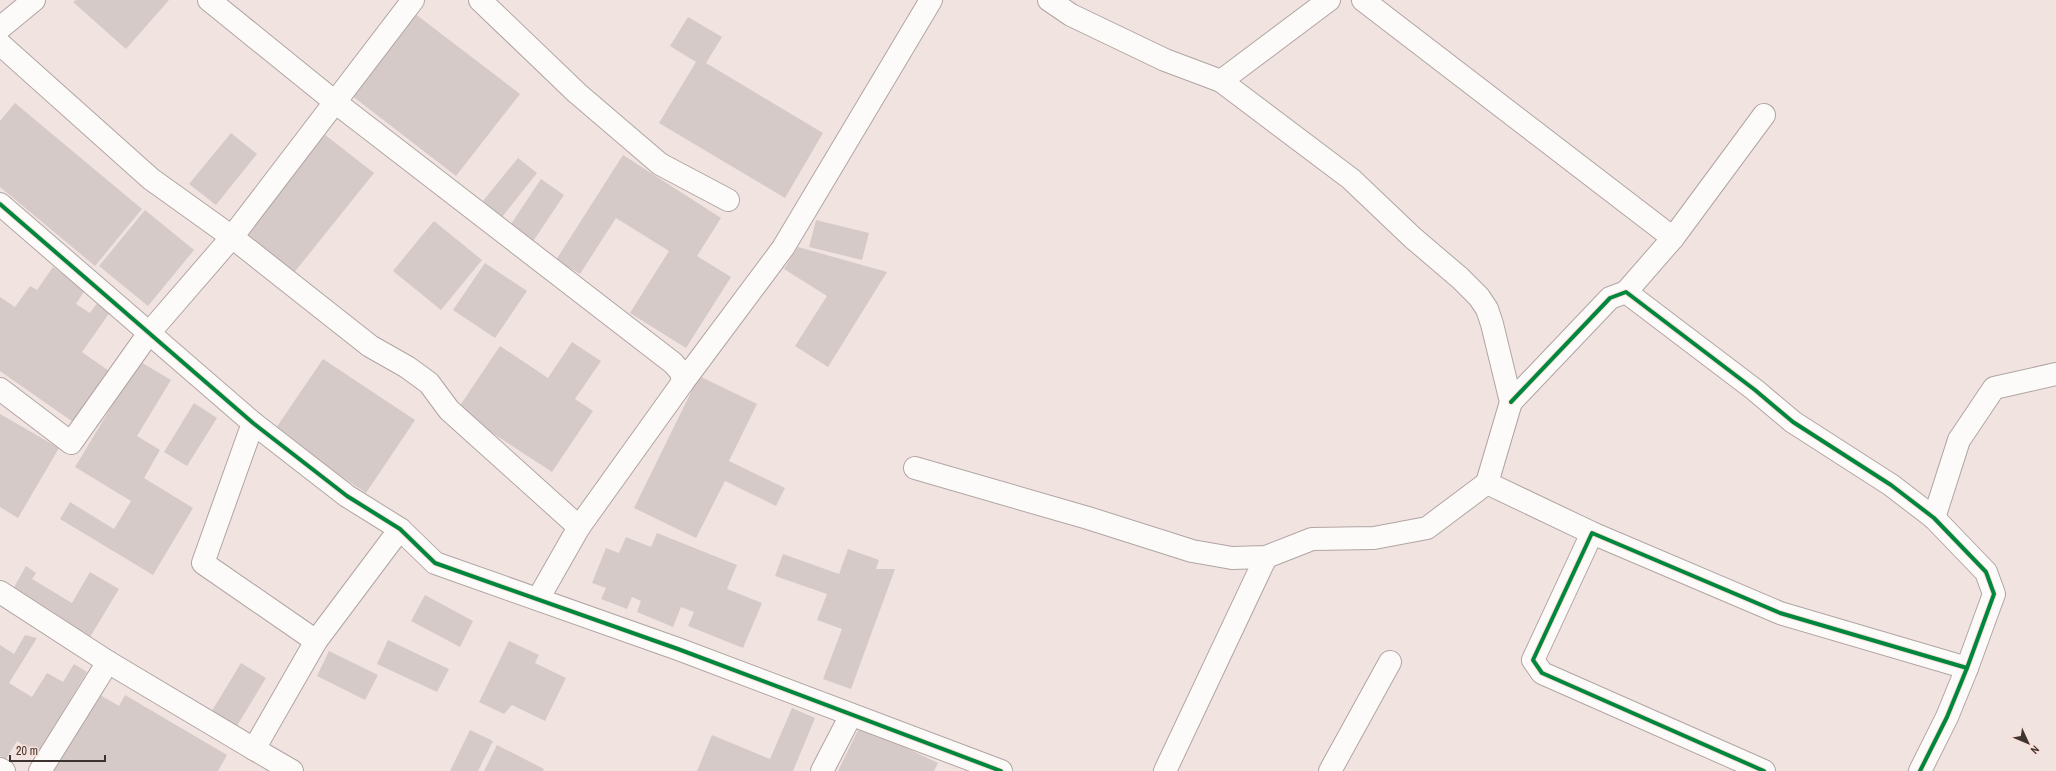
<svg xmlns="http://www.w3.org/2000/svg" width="2056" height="771" font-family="'Archivo Narrow',sans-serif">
<rect width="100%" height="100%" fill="#f1e3e0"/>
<g fill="#d6cac8">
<polygon points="76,0 169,0 126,49 73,2"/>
<polygon points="414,13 520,94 456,176 351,95"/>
<polygon points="688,17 722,37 706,63 823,133 785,198 659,123 696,62 670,46"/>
<polygon points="15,103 142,209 95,266 0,187 0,121"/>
<polygon points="231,133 257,154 216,205 189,184"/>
<polygon points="324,134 374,173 293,274 244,234"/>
<polygon points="623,155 721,218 697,256 731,277 686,348 630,313 669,251 616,218 580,274 556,260"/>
<polygon points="518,158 537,173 502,217 483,201"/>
<polygon points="541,179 564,195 532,243 509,227"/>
<polygon points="145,210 194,250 148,306 99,266"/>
<polygon points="816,220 869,233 862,260 809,247"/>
<polygon points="434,221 482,260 441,310 393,271"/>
<polygon points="798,247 887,272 828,367 795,346 827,296 784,269"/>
<polygon points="485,263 527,291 495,338 453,310"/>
<polygon points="53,267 85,290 76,304 90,313 100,299 113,308 82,352 109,371 73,422 0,371 0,297 15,307 30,286 37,290"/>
<polygon points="572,342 601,361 575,399 593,411 552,472 457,410 500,346 548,378"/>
<polygon points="323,359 415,420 366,493 274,431"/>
<polygon points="139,361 171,380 137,436 160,450 144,478 193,508 153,575 60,519 70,502 114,529 131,501 75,467"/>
<polygon points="699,376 757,404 729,461 785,488 776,506 725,481 696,538 634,508"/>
<polygon points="194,403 217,418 187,466 164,452"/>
<polygon points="0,414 59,448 18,518 0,507"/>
<polygon points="657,533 737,565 727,589 762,603 743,648 688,626 694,612 681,607 673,627 637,612 641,601 632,597 627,609 601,599 606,588 592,583 606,548 619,553 626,537 651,547"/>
<polygon points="848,549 879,560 876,569 895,569 851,689 823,679 842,629 817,620 827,594 775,576 783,554 839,574"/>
<polygon points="26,566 36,573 32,579 72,603 90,572 119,589 90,637 13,589"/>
<polygon points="425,595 473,621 460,647 411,621"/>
<polygon points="25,635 37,638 9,683 32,697 47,673 63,682 74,664 87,672 37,754 17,741 6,759 0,756 0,645 14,654"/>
<polygon points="388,640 449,669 437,692 377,664"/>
<polygon points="509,641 539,655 535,663 566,678 545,721 512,705 504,714 479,702"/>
<polygon points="329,651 378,675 365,700 317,676"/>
<polygon points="241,663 266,678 235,729 210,714"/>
<polygon points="95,692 119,706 125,695 227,755 218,771 48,771"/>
<polygon points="792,708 815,718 793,771 697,771 712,735 770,759"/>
<polygon points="860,726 938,763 934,771 838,771"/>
<polygon points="470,730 493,741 478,771 450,771"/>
<polygon points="497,745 544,769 543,771 484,771"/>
</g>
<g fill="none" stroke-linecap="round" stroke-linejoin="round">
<defs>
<g id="minor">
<polyline points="209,0 335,102 673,363 681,372 683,382 579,527"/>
<polyline points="480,0 577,93 660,164 728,200"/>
<polyline points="1049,0 1071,15 1165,60 1221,81 1351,179 1413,238 1460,278 1479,297 1487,309 1492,324 1511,402 1487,483"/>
<polyline points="1363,0 1673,238"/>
<polyline points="0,28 34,0"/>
<polyline points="0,44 151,179 232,237 370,346 407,367 429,383 449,410 579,527 538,599"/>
<polyline points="1221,81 1329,0"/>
<polyline points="0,204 253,423 347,496 400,529 435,563 678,649 1001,771"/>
<polyline points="1626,292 1673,238 1764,115"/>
<polyline points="683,382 783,248 931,0"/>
<polyline points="0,389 71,443 149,333 232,237 413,0"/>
<polyline points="1511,402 1610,298 1626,292 1755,390 1793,422 1891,485 1934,518 1986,572 1994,594 1967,668 1947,717 1920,771"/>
<polyline points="253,423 203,563 316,641"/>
<polyline points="915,468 1088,518 1192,551 1232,558 1266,557 1312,539 1374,538 1427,528 1487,483 1592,533"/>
<polyline points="1934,518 1959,440 1994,388 2056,374"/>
<polyline points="0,592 108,662 254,749"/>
<polyline points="0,769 4,771"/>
<polyline points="40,771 108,662"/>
<polyline points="292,771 254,749 316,641 400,529"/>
<polyline points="822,771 851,715"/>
<polyline points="1165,771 1266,557"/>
<polyline points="1330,771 1390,662"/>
<polyline points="1764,771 1542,673 1533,660 1592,533 1780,613 1967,668"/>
</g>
</defs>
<use href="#minor" stroke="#b0a5a3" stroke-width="24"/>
<use href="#minor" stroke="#fdfbfa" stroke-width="22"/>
<defs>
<g id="cycleway">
<polyline points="0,204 253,423 347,496 400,529 435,563 678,649 1001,771"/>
<polyline points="1511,402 1610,298 1626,292 1755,390 1793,422 1891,485 1934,518 1986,572 1994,594 1967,668 1947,717 1920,771"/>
<polyline points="1764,771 1542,673 1533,660 1592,533 1780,613 1967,668"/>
</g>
</defs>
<use href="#cycleway" stroke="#f9dfd8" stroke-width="6"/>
<use href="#cycleway" stroke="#00873e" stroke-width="4"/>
</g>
<g transform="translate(2028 743) rotate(134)" stroke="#f9dfd8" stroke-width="3" paint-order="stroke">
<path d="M0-3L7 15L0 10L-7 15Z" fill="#3d3330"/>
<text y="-6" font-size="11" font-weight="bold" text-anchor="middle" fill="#3d3330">N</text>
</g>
<path d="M10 755v6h95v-6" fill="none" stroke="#3d3330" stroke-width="2"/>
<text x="16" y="755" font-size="12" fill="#3d3330" stroke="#f9dfd8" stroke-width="3" paint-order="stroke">20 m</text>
</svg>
